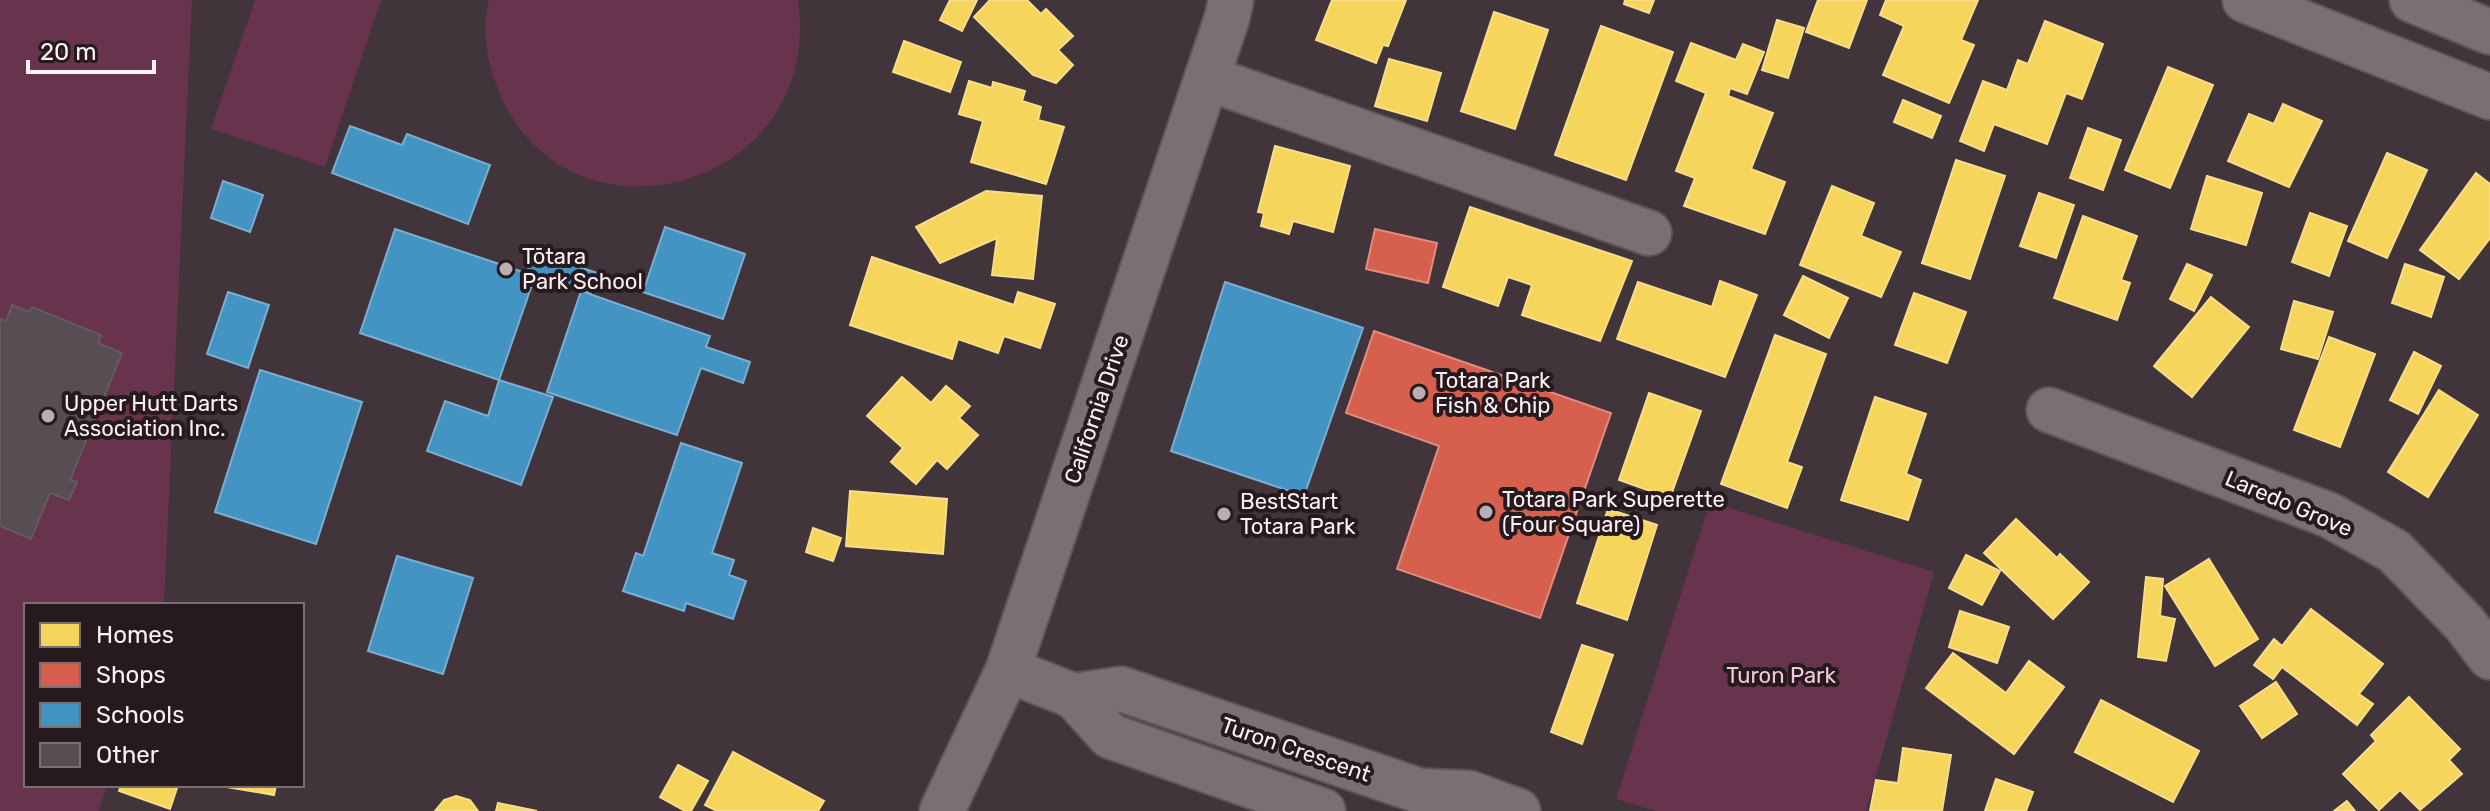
<svg xmlns="http://www.w3.org/2000/svg" width="2490" height="811" font-family="Rubik,sans-serif">
<rect width="100%" height="100%" fill="#41343a"/>
<g fill="#68334c">
<polygon points="0,0 192,0 164,605 26,605 26,785 107,785 99,811 0,811"/>
<polygon points="255,0 381,0 325,167 211,129"/>
<path d="M489 0H798C826 193 560 261 496 84 486 57 482 28 489 0Z"/>
<polygon points="1710,502 1934,572 1866,811 1655,811 1616,799"/>
</g>
<g fill="#f6d55c" stroke="#f8dd8a" stroke-width="2">
<polygon points="950,0 977,0 962,31 940,20"/>
<polygon points="990,0 1027,0 1041,14 1046,9 1073,36 1058,50 1073,65 1056,83 1033,75 974,17"/>
<polygon points="1332,0 1406,0 1388,46 1383,45 1376,63 1316,40"/>
<polygon points="1625,0 1654,0 1649,13 1624,4"/>
<polygon points="1818,0 1867,0 1849,48 1806,32"/>
<polygon points="1886,0 1978,0 1961,40 1974,45 1949,103 1883,75 1904,26 1880,15"/>
<polygon points="1494,12 1548,30 1515,129 1461,111"/>
<polygon points="1777,20 1804,28 1788,78 1762,70"/>
<polygon points="2045,21 2103,44 2082,99 2066,93 2047,144 1994,124 1984,151 1960,141 1983,81 2007,90 2018,60 2028,64"/>
<polygon points="1601,26 1673,52 1626,180 1555,155"/>
<polygon points="904,41 961,62 950,92 893,72"/>
<polygon points="1691,43 1736,60 1743,44 1764,52 1747,94 1730,88 1728,96 1773,113 1751,169 1785,182 1765,234 1684,206 1695,178 1676,171 1706,93 1676,81"/>
<polygon points="1389,59 1441,73 1427,121 1375,106"/>
<polygon points="2168,67 2213,85 2170,188 2125,170"/>
<polygon points="969,81 992,88 993,82 1025,91 1022,101 1041,107 1038,120 1064,127 1046,184 971,162 983,121 959,114"/>
<polygon points="1903,100 1941,116 1932,138 1894,122"/>
<polygon points="2283,104 2322,121 2289,187 2228,161 2249,114 2274,124"/>
<polygon points="2088,128 2121,140 2103,190 2070,178"/>
<polygon points="1275,146 1350,166 1333,232 1293,221 1289,234 1261,226 1264,213 1258,212"/>
<polygon points="2387,153 2427,170 2387,258 2348,241"/>
<polygon points="1956,160 2005,176 1970,279 1922,263"/>
<polygon points="2476,173 2490,184 2490,238 2459,279 2420,250"/>
<polygon points="2207,176 2262,193 2246,245 2191,229"/>
<polygon points="1832,186 1874,203 1861,236 1901,252 1881,297 1800,265"/>
<polygon points="986,191 1042,196 1033,279 992,275 997,238 940,263 916,227"/>
<polygon points="2039,193 2074,205 2056,258 2020,246"/>
<polygon points="1470,207 1632,261 1600,341 1522,315 1532,285 1508,277 1498,306 1443,287"/>
<polygon points="2310,213 2347,226 2329,276 2292,262"/>
<polygon points="2083,216 2137,236 2121,280 2130,283 2117,320 2054,298"/>
<polygon points="872,257 1014,305 1018,292 1055,304 1040,348 1004,336 998,353 958,339 952,359 850,325"/>
<polygon points="2187,264 2212,275 2194,311 2170,299"/>
<polygon points="2405,264 2444,277 2431,317 2392,303"/>
<polygon points="1803,276 1848,298 1829,338 1784,315"/>
<polygon points="1720,281 1757,295 1725,377 1617,339 1638,282 1712,307"/>
<polygon points="1914,293 1966,312 1947,363 1895,345"/>
<polygon points="2211,297 2249,327 2192,397 2154,366"/>
<polygon points="2294,301 2333,312 2318,359 2281,349"/>
<polygon points="1775,335 1826,354 1787,462 1802,467 1787,508 1721,484"/>
<polygon points="2329,337 2375,354 2340,447 2294,430"/>
<polygon points="2414,352 2441,366 2418,414 2390,400"/>
<polygon points="902,377 931,403 946,386 970,406 959,418 978,435 947,469 937,460 916,484 891,462 903,448 867,416"/>
<polygon points="2439,390 2478,415 2428,497 2388,472"/>
<polygon points="1649,393 1701,411 1670,498 1619,480"/>
<polygon points="1875,397 1926,414 1906,474 1921,480 1908,520 1841,500"/>
<polygon points="850,491 947,499 943,554 846,546"/>
<polygon points="1608,509 1657,525 1627,620 1577,603"/>
<polygon points="2016,519 2057,558 2060,554 2089,582 2053,619 1984,553"/>
<polygon points="813,528 841,538 833,561 806,552"/>
<polygon points="1966,555 2000,571 1982,605 1949,588"/>
<polygon points="2209,559 2258,639 2215,666 2165,586"/>
<polygon points="2146,577 2163,579 2160,616 2175,619 2166,661 2138,657"/>
<polygon points="2311,609 2383,664 2359,694 2373,704 2357,725 2282,667 2273,679 2254,665 2274,639 2282,646"/>
<polygon points="1960,611 2009,627 1997,663 1949,647"/>
<polygon points="1582,645 1613,655 1582,744 1551,732"/>
<polygon points="1953,653 2006,693 2029,661 2064,687 2014,754 1926,688"/>
<polygon points="2276,682 2297,714 2262,738 2240,706"/>
<polygon points="2409,697 2460,749 2449,760 2462,774 2420,810 2400,790 2379,810 2343,774 2376,741 2371,735"/>
<polygon points="2101,700 2199,751 2173,802 2075,752"/>
<polygon points="1903,748 1951,755 1942,811 1870,811 1876,780 1898,783"/>
<polygon points="733,752 824,801 818,811 717,811 705,805"/>
<polygon points="678,765 708,781 691,811 685,811 660,797"/>
<polygon points="1996,779 2033,792 2026,811 1985,811"/>
<polygon points="121,785 178,785 170,809 119,791"/>
<polygon points="215,785 276,785 274,795"/>
<polygon points="456,796 470,800 478,811 435,811 444,800"/>
<polygon points="2347,801 2355,811 2334,811"/>
<polygon points="498,803 537,811 496,811"/>
</g>
<g fill="#d6604d" stroke="#e28b7f" stroke-width="2">
<polygon points="1375,229 1437,243 1428,283 1366,269"/>
<polygon points="1374,331 1611,413 1540,618 1397,569 1439,446 1346,413"/>
</g>
<g fill="#4393c3" stroke="#7bafd2" stroke-width="2">
<polygon points="350,126 402,145 407,134 490,165 468,224 332,173"/>
<polygon points="223,181 263,195 250,232 211,218"/>
<polygon points="665,227 745,254 723,319 643,292"/>
<polygon points="395,229 535,276 499,380 360,333"/>
<polygon points="534,252 597,273 591,293 527,272"/>
<polygon points="1225,282 1363,328 1304,496 1171,451"/>
<polygon points="581,291 710,336 706,347 750,362 743,383 701,368 677,435 547,392"/>
<polygon points="228,292 269,305 248,368 207,354"/>
<polygon points="260,370 362,402 316,544 215,512"/>
<polygon points="499,380 553,397 521,485 427,451 445,401 488,416"/>
<polygon points="681,443 742,463 712,553 734,560 729,575 746,581 733,619 686,603 684,611 623,591 636,553 643,556"/>
<polygon points="397,556 473,578 443,674 368,651"/>
</g>
<polygon fill="#584d52" stroke="#665a60" stroke-width="2" points="12,305 29,312 32,307 101,335 98,343 122,353 70,480 77,482 69,500 50,493 31,539 0,526 0,319 6,321"/>
<g fill="none" stroke-linecap="round" stroke-linejoin="round">
<defs>
<g id="minor">
<polyline points="2245,0 2490,97"/>
<polyline points="2412,0 2490,32"/>
<polyline points="1207,78 1649,233"/>
<polyline points="2049,410 2329,515 2394,551 2464,623 2490,657"/>
<polyline points="1008,670 1074,696 1121,689 1420,791 1469,793 1518,811"/>
<polyline points="1074,696 1110,736 1323,811"/>
<polyline points="942,811 1008,670 1227,18 1231,0"/>
</g>
</defs>
<use href="#minor" stroke="#5f5358" stroke-width="48"/>
<use href="#minor" stroke="#7a7074" stroke-width="44"/>
</g>
<g fill="#bbaeb3" stroke="#261a1f" stroke-width="3">
<circle cx="506" cy="269" r="8"/>
<circle cx="1419" cy="393" r="8"/>
<circle cx="48" cy="416" r="8"/>
<circle cx="1486" cy="512" r="8"/>
<circle cx="1224" cy="514" r="8"/>
</g>
<g text-anchor="middle" stroke-width="8" stroke-linejoin="round" paint-order="stroke">
<g font-size="22" fill="#fdeff4" stroke="#261a1f" text-anchor="start">
<text x="522" y="264">Tōtara<tspan x="522" dy="25">Park School</tspan></text>
<text x="1435" y="388">Totara Park<tspan x="1435" dy="25">Fish &amp; Chip</tspan></text>
<text x="64" y="411">Upper Hutt Darts<tspan x="64" dy="25">Association Inc.</tspan></text>
<text x="1502" y="507">Totara Park Superette<tspan x="1502" dy="25">(Four Square)</tspan></text>
<text x="1240" y="509">BestStart<tspan x="1240" dy="25">Totara Park</tspan></text>
</g>
<g font-size="22" fill="#fdeff4" stroke="#261a1f">
<text transform="translate(1096 409) rotate(-71)" y="8">California Drive</text>
<text transform="translate(2289 503) rotate(23)" y="8">Laredo Grove</text>
<text transform="translate(1296 749) rotate(19)" y="8">Turon Crescent</text>
</g>
<g font-size="22" fill="#f2c9da" stroke="#261a1f">
<text x="1781" y="683">Turon Park</text>
</g>
</g>
<rect x="24" y="603" width="280" height="184" fill="#261a1f" stroke="#7c6f74" stroke-width="2"/>
<rect x="40" y="623" width="40" height="24" fill="#f6d55c" stroke="#7c6f74" stroke-width="2"/>
<text x="96" y="643" font-size="24" fill="#fdeff4">Homes</text>
<rect x="40" y="663" width="40" height="24" fill="#d6604d" stroke="#7c6f74" stroke-width="2"/>
<text x="96" y="683" font-size="24" fill="#fdeff4">Shops</text>
<rect x="40" y="703" width="40" height="24" fill="#4393c3" stroke="#7c6f74" stroke-width="2"/>
<text x="96" y="723" font-size="24" fill="#fdeff4">Schools</text>
<rect x="40" y="743" width="40" height="24" fill="#584d52" stroke="#7c6f74" stroke-width="2"/>
<text x="96" y="763" font-size="24" fill="#fdeff4">Other</text>
<path d="M28 60v12h126v-12" fill="none" stroke="#fdeff4" stroke-width="4"/>
<text x="40" y="60" font-size="24" fill="#fdeff4" stroke="#261a1f" stroke-width="6" paint-order="stroke">20 m</text>
</svg>
